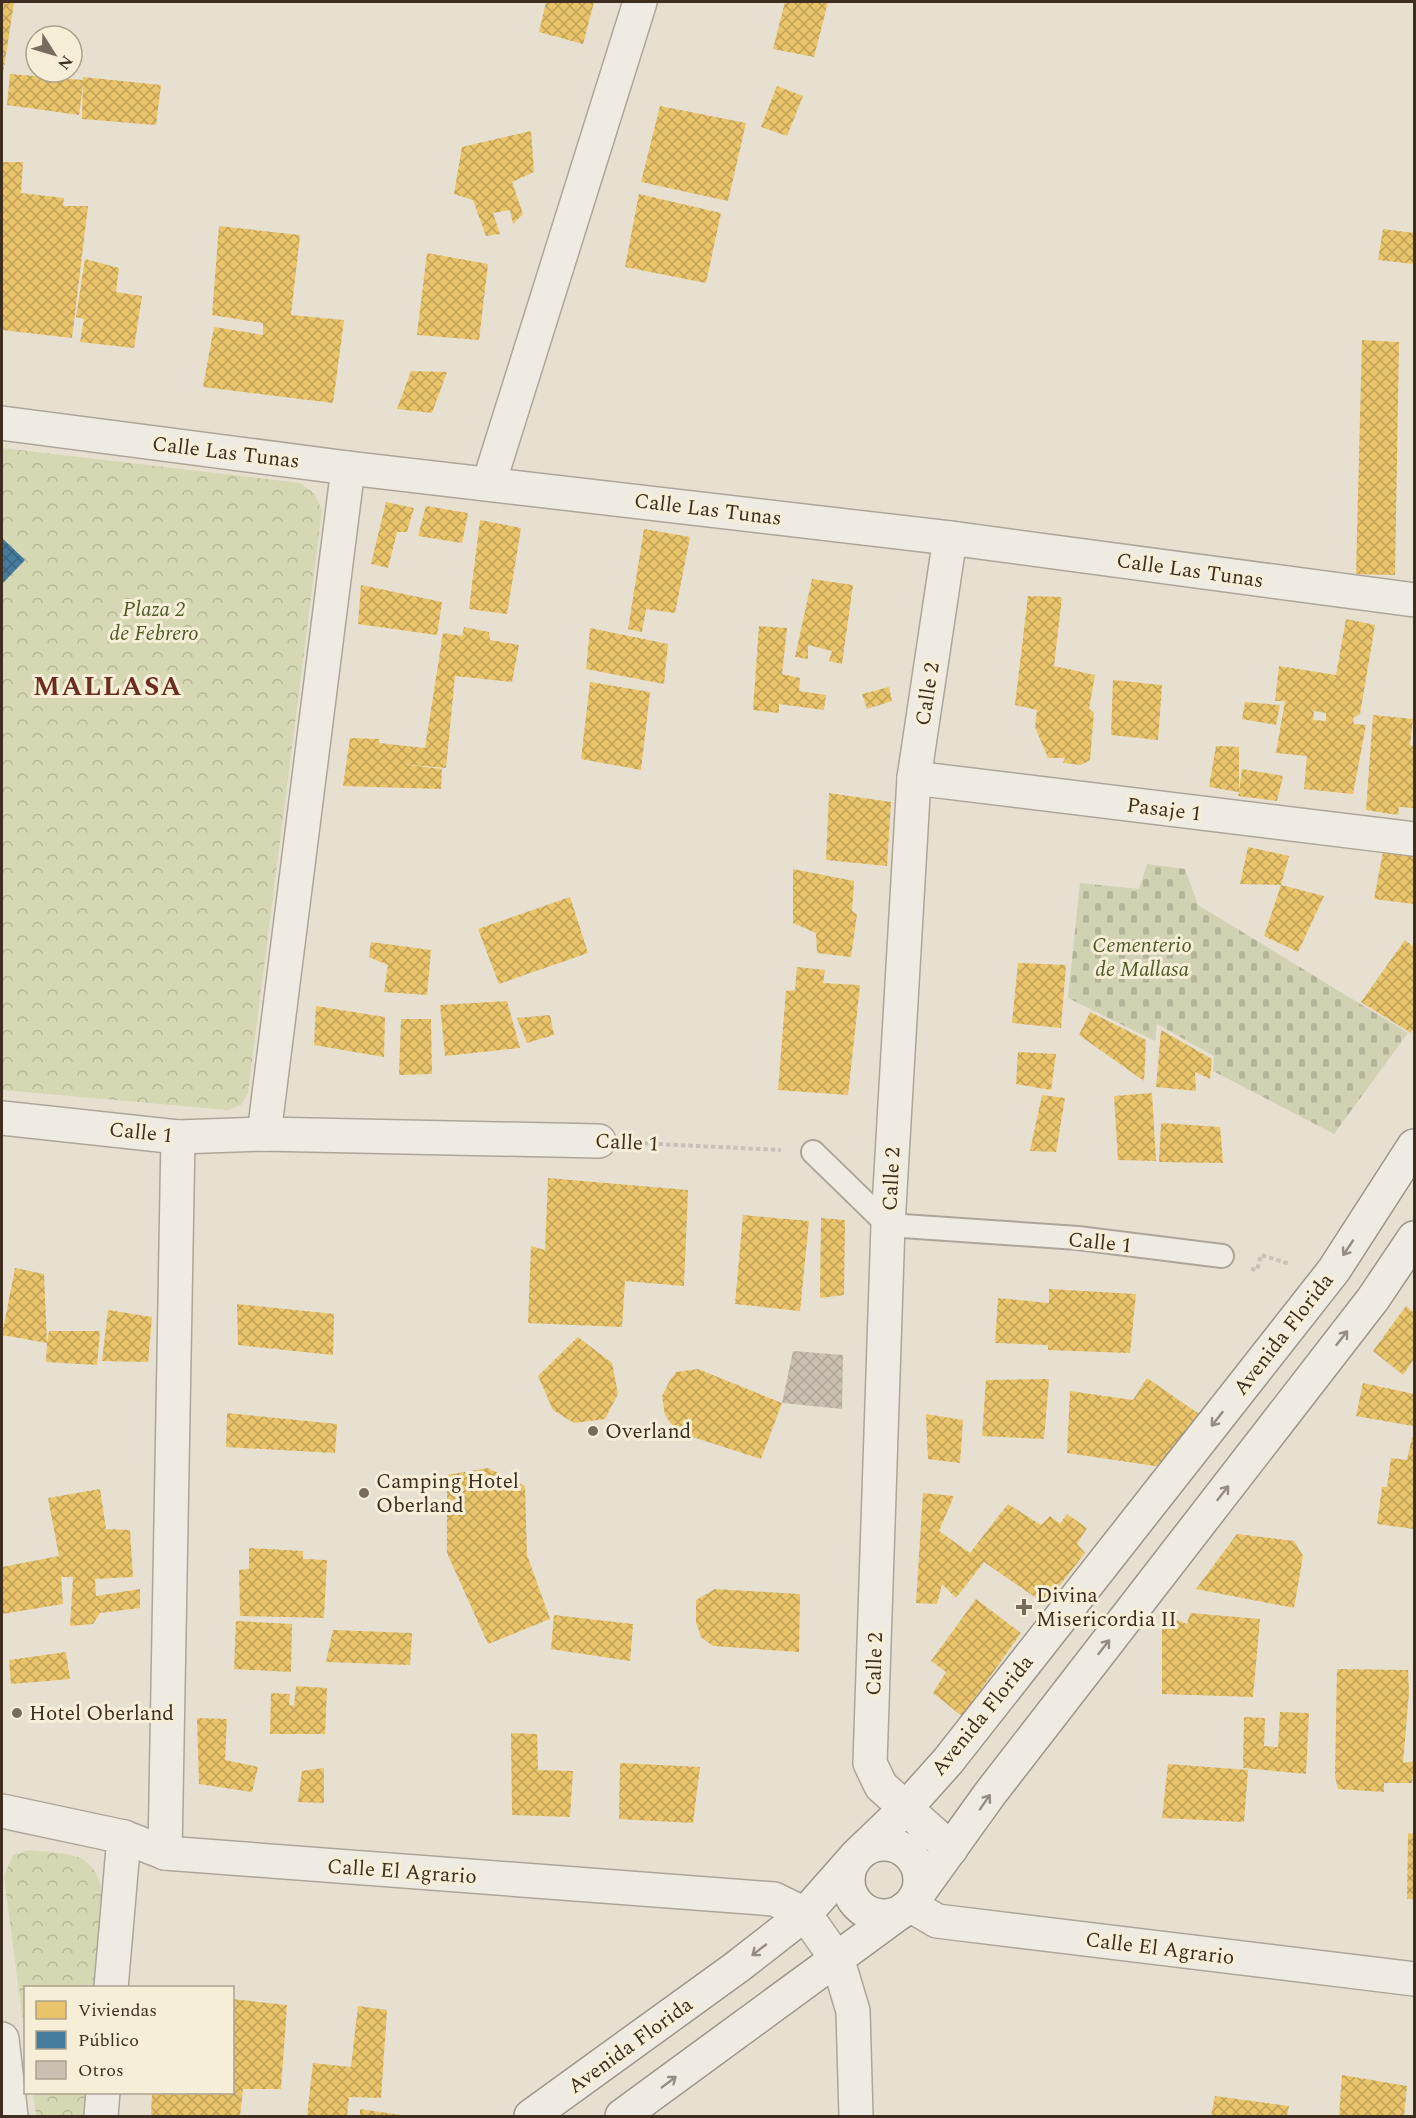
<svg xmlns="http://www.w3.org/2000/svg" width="1416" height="2118" font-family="Spectral,serif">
<defs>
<pattern id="cemetery-stones" width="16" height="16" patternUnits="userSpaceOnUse" patternTransform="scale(1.5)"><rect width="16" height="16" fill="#d1d1b3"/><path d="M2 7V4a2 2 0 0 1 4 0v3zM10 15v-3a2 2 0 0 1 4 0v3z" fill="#b4b49a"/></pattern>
<pattern id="park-crowns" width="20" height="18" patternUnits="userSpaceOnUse" patternTransform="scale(1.5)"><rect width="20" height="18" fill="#d6d7b3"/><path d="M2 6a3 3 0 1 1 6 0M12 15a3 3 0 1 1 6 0" fill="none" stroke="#b9b99a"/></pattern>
<pattern id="homes-cross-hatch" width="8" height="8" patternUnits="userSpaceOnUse" patternTransform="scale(1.5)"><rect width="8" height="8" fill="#e9c46a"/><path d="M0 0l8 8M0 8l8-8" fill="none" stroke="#bea057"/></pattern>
<pattern id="public-cross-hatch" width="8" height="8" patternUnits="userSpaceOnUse" patternTransform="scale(1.5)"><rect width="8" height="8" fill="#457b9d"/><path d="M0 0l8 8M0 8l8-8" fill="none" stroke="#3b6580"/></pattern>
<pattern id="building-cross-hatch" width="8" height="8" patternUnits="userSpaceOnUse" patternTransform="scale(1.5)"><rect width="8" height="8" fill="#cbbfb2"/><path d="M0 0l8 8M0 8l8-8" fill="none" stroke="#afa499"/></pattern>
</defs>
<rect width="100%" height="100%" fill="#e7e0d1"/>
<polygon fill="url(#cemetery-stones)" points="1147,864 1185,869 1198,905 1408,1033 1334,1134 1213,1071 1214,1056 1157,1024 1155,1041 1068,998 1080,883 1139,889"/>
<g fill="url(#park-crowns)">
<polygon points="2,448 300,483 315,494 322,511 248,1093 241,1105 228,1110 2,1090"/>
<path d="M30 1850C44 1852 67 1852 80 1858 119 1877 100 1953 97 1987L26 1988 25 2038 4 1876 13 1855Z"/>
<polygon points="33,2093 88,2093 85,2116 36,2116"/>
</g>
<g fill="url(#homes-cross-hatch)" fill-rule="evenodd">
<polygon points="2,2 14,2 3,74 2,74"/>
<polygon points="546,2 594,2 583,44 539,32"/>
<polygon points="785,2 828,2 814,57 773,49"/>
<polygon points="10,74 83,80 83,77 161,85 156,125 82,119 83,84 79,115 7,105"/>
<polygon points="777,86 803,96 787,136 761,127"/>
<polygon points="660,106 746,123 728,201 641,182"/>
<polygon points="531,131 534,172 512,182 523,214 513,224 510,210 493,213 500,234 486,236 473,200 454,194 462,147"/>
<polygon points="2,162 23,162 21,193 64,198 63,206 88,206 72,338 2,330"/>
<polygon points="639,194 721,213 706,283 625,267"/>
<polygon points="219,226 300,235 291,315 344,320 333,403 203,387 214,327 263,335 263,323 212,315"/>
<polygon points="1383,229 1414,233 1414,264 1378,260"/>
<polygon points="427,253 488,264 479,340 417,335"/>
<polygon points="85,259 119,268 116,292 142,296 134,348 80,342 84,319 76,317"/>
<polygon points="1362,340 1399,342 1395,575 1356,574"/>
<polygon points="411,371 447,372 432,413 397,409"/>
<polygon points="386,502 414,508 407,532 397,532 388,568 371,564"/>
<polygon points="426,506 468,513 462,543 418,536"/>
<polygon points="480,520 521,528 507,614 469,609"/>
<polygon points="644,529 690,537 675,613 646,609 642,632 628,629"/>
<polygon points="812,579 853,585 842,664 829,661 832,651 808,645 808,659 795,657"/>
<polygon points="361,585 442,602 437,635 358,624"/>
<polygon points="1028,596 1062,597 1054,666 1095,675 1089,709 1094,712 1090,760 1081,765 1063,763 1065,758 1048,758 1035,727 1037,710 1015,705"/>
<path d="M1346 619 1375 625 1360 714 1353 718 1354 724 1366 725 1353 794 1304 789 1307 756 1276 753 1285 701H1275L1279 666 1336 675ZM1314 711 1326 713V721L1313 720Z"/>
<polygon points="759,626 787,628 782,674 800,678 799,691 826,695 824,710 779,704 779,713 753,710"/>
<polygon points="464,627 489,632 490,640 519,645 512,682 455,676 446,768 400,764 442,769 441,789 343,786 350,738 379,739 379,743 425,748 443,633 462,636"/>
<polygon points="590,628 668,644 664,684 586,669"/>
<polygon points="1113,680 1162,685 1158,740 1111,735"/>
<polygon points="590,682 650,692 641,770 581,759"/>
<polygon points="889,687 892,701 867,709 862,694"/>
<polygon points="1245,702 1280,705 1276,725 1242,719"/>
<polygon points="1373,715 1413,719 1410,745 1414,746 1414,808 1399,807 1398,815 1366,810"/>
<polygon points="1216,746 1239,747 1239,792 1242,769 1283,776 1277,801 1238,796 1239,792 1209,787"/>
<polygon points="829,793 891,802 887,866 826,860"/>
<polygon points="1385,841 1414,844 1414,904 1374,899"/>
<polygon points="1248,847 1289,856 1281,885 1240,884"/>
<polygon points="793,869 854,881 852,911 857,914 851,957 817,953 816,933 793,923"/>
<polygon points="1281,885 1324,896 1298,952 1264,936"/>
<polygon points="570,897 588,953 499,984 478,929"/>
<polygon points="1405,940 1414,947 1414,1028 1411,1033 1361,1002"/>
<polygon points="371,942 431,950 427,995 384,992 388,965 369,957"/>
<polygon points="1018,963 1066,965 1061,1028 1012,1023"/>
<polygon points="797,967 825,970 823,983 860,985 848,1095 778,1090 786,991 795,990"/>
<polygon points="507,1001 520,1048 445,1056 440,1005"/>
<polygon points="316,1006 385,1017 384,1057 314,1045"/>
<polygon points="1090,1012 1146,1040 1144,1081 1079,1035"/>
<polygon points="550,1015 554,1035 527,1043 517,1018"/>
<polygon points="401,1019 431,1019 432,1074 399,1075"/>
<polygon points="1161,1030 1212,1059 1210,1079 1195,1072 1196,1091 1156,1087"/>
<polygon points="1018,1052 1056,1054 1051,1090 1016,1084"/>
<polygon points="1152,1093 1156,1161 1118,1160 1114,1096"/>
<polygon points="1042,1095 1065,1098 1056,1152 1030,1151"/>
<polygon points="1161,1123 1220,1127 1223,1163 1159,1162"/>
<polygon points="548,1178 688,1190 684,1286 625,1281 622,1327 528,1323 531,1246 545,1250"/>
<polygon points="743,1215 809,1221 800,1311 735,1304"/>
<polygon points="821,1218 845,1220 844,1295 820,1298"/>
<polygon points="15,1268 44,1274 47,1343 49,1331 100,1331 97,1365 46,1362 47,1343 2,1335"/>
<polygon points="1049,1289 1136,1294 1130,1353 1048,1350 1048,1345 995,1343 998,1298 1049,1303"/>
<polygon points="237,1304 334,1314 333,1355 238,1345"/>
<polygon points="1406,1306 1414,1313 1414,1359 1403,1375 1373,1351"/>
<polygon points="108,1310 152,1317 148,1362 102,1361"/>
<polygon points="578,1337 612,1363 618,1394 605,1419 574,1423 553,1410 538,1376"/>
<polygon points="698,1369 782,1403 761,1459 677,1432 665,1415 662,1396 669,1382 676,1372"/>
<polygon points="1147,1378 1199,1414 1162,1467 1067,1453 1070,1391 1133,1400"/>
<polygon points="1049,1379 1044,1439 982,1436 986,1380"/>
<polygon points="1363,1383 1414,1394 1413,1426 1356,1416"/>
<polygon points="227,1413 337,1424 335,1453 226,1447"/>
<polygon points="926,1414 963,1420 960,1463 928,1459"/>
<polygon points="1412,1437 1414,1437 1414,1529 1377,1524 1382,1487 1387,1487 1391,1458 1407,1460"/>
<polygon points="488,1468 525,1486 527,1555 550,1619 488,1644 447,1553 447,1475"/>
<polygon points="100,1489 106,1529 130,1530 133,1577 95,1579 96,1596 140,1589 140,1608 100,1613 93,1624 70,1626 73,1577 61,1577 63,1604 2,1614 2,1567 59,1556 48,1498"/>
<polygon points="923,1493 954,1496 939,1531 970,1553 1008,1504 1041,1525 1050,1516 1060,1524 1067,1514 1087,1528 1077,1544 1085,1553 1045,1604 984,1562 956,1598 942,1584 937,1604 916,1603"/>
<polygon points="1237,1534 1294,1541 1303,1556 1294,1608 1196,1589"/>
<polygon points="249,1548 303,1551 303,1559 327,1560 324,1618 240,1616 239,1570 249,1569"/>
<polygon points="715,1589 800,1594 799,1652 713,1646 701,1637 696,1622 696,1600"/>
<polygon points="976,1599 1021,1633 962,1716 933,1693 946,1672 931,1661"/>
<polygon points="1190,1613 1260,1619 1253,1697 1162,1694 1162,1615 1187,1624"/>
<polygon points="554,1615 633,1624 630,1661 551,1649"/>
<polygon points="236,1621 292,1624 291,1672 234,1669"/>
<polygon points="333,1630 412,1633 410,1665 326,1662"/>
<polygon points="66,1652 70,1679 11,1684 9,1660"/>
<polygon points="1337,1669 1408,1670 1409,1692 1403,1763 1414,1761 1412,1783 1384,1783 1384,1792 1338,1789 1335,1776"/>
<polygon points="296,1686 327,1688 325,1734 270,1734 271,1693 290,1694 289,1705 294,1706"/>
<polygon points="1280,1712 1309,1713 1306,1774 1243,1768 1244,1717 1265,1718 1264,1746 1278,1747"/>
<polygon points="197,1718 227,1719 225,1760 258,1767 252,1792 199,1784"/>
<polygon points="511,1733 537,1734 538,1770 573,1771 570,1817 512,1815"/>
<polygon points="620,1763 700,1767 693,1823 619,1819"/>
<polygon points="1168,1764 1248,1770 1244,1822 1162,1818"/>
<polygon points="324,1768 324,1803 298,1802 302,1771"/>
<polygon points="1408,1833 1414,1834 1414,1899 1407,1899"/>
<polygon points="232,1999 287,2005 281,2089 243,2089 240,2116 151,2116 152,2092 232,2092"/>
<polygon points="358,2006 387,2010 381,2098 349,2097 347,2116 307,2116 313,2063 351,2067"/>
<polygon points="1342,2075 1407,2086 1404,2116 1339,2116"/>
<polygon points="1215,2096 1289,2106 1287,2116 1211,2116"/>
<polygon points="360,2109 401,2115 401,2116 360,2116"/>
</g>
<polygon fill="url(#public-cross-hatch)" points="2,538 25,560 2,584"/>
<polygon fill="url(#building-cross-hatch)" points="793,1351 843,1355 842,1409 782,1403"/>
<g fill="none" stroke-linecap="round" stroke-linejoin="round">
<defs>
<polyline id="lane" points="813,1152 888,1225 1078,1238 1222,1256"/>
<g id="street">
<polyline points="2,423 348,468 950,538 1414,600"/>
<polyline points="489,483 640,2"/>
<polyline points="950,538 914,778 888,1225 870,1763 881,1786 951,1849"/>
<polyline points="914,778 1414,839"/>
<polyline points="2,1118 178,1137 264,1134 599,1141"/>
<polyline points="264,1134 348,468"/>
<polyline points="2,1811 124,1837 165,1853 774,1899 805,1914 838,1961 853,2011 856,2116"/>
<polyline points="165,1853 178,1137"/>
<polyline points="910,1905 937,1921 1414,1979"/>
<polyline points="111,1988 124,1837"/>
<polyline points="2,2039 11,2116"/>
<polyline points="101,2116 103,2092"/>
</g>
<g id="secondary">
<circle cx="884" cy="1880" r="36"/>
<polyline points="531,2116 737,1967 805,1914 857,1855 905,1809 948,1761 1334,1270 1414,1146"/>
<polyline points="622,2116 910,1905 989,1795 1373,1299 1414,1238"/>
</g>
</defs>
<use href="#lane" stroke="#ada599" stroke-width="26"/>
<use href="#street" stroke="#ada599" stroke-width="36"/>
<use href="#secondary" stroke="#9c958a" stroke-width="36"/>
<g stroke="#c8c2b9" stroke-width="4" stroke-dasharray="4.5 3" stroke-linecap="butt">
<polyline points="636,1143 781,1150"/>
<polyline points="1251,1269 1257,1270 1261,1255 1290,1264"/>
</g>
<use href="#lane" stroke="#efebe3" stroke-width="22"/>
<use href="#street" stroke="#efebe3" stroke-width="33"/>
<use href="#secondary" stroke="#efebe3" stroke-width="33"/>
</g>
<defs><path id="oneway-shaft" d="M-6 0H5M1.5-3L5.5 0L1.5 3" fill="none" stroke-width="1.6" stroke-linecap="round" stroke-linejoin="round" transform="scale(1.5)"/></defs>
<g stroke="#968c82">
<use href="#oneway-shaft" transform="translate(1348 1248) rotate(124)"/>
<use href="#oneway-shaft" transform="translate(1342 1338) rotate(-52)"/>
<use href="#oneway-shaft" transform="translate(1217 1419) rotate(128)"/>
<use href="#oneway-shaft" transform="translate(1223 1493) rotate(-52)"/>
<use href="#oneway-shaft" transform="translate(1104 1647) rotate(-52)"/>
<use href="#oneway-shaft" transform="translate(985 1802) rotate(-55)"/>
<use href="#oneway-shaft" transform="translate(759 1950) rotate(142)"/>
<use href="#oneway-shaft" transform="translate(669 2082) rotate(-37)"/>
</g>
<g fill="#786c5e" stroke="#f7eed8" stroke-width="2">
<circle cx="593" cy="1431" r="6"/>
<circle cx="364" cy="1493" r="6"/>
<path d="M1021 1598h6v6h6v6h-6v6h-6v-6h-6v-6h6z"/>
<circle cx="17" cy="1713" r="6"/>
</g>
<g text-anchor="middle" stroke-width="6" stroke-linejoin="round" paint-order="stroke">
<g font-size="21" fill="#3d2e20" stroke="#f7eed8">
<text transform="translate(226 452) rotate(7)" y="7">Calle Las Tunas</text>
<text transform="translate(708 509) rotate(7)" y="7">Calle Las Tunas</text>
<text transform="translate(1190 570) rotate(8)" y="7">Calle Las Tunas</text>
<text transform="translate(927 694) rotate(-81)" y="7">Calle 2</text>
<text transform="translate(1164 809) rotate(7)" y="7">Pasaje 1</text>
<text transform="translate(141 1132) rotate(6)" y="7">Calle 1</text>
<text transform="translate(627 1142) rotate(3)" y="7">Calle 1</text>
<text transform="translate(891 1179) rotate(-87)" y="7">Calle 2</text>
<text transform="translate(1100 1242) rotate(6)" y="7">Calle 1</text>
<text transform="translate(1283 1334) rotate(-52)" y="7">Avenida Florida</text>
<text transform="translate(874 1664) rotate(-88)" y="7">Calle 2</text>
<text transform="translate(982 1715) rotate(-51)" y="7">Avenida Florida</text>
<text transform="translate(402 1871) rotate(4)" y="7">Calle El Agrario</text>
<text transform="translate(1160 1948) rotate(7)" y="7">Calle El Agrario</text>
<text transform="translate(630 2045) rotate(-36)" y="7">Avenida Florida</text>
</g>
<g font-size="21" font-style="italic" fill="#4d5a26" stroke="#f7eed8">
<text x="154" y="616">Plaza 2<tspan x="154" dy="24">de Febrero</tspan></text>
<text x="1142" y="952">Cementerio<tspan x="1142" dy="24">de Mallasa</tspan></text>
</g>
<g font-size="21" fill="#3d2e20" stroke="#f7eed8" text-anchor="start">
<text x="605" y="1438">Overland</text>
<text x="376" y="1488">Camping Hotel<tspan x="376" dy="24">Oberland</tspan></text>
<text x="1036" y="1602">Divina<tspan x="1036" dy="24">Misericordia II</tspan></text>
<text x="29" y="1720">Hotel Oberland</text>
</g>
<g font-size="27" font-weight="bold" letter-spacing="1.5" fill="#6b2e1e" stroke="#f7eed8">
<text x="108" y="695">MALLASA</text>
</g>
</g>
<rect width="1416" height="2118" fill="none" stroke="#3d2e20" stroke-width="6"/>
<rect x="24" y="1986" width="210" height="108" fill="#f7eed8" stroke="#ada18e" stroke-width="1.5"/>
<rect x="36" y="2001" width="30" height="18" fill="#e9c46a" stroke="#ada18e" stroke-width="1.5"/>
<text x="78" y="2016" font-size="18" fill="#3d2e20">Viviendas</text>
<rect x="36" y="2031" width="30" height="18" fill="#457b9d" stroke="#ada18e" stroke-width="1.5"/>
<text x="78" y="2046" font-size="18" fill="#3d2e20">Público</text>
<rect x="36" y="2061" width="30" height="18" fill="#cbbfb2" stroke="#ada18e" stroke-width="1.5"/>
<text x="78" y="2076" font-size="18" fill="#3d2e20">Otros</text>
<g transform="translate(54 54) rotate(127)"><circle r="28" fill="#f7eed8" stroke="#ada18e" stroke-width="1.5"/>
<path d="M0-4.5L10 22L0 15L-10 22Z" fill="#786c5e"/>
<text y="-9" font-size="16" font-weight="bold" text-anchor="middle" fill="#3d2e20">N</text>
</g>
</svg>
